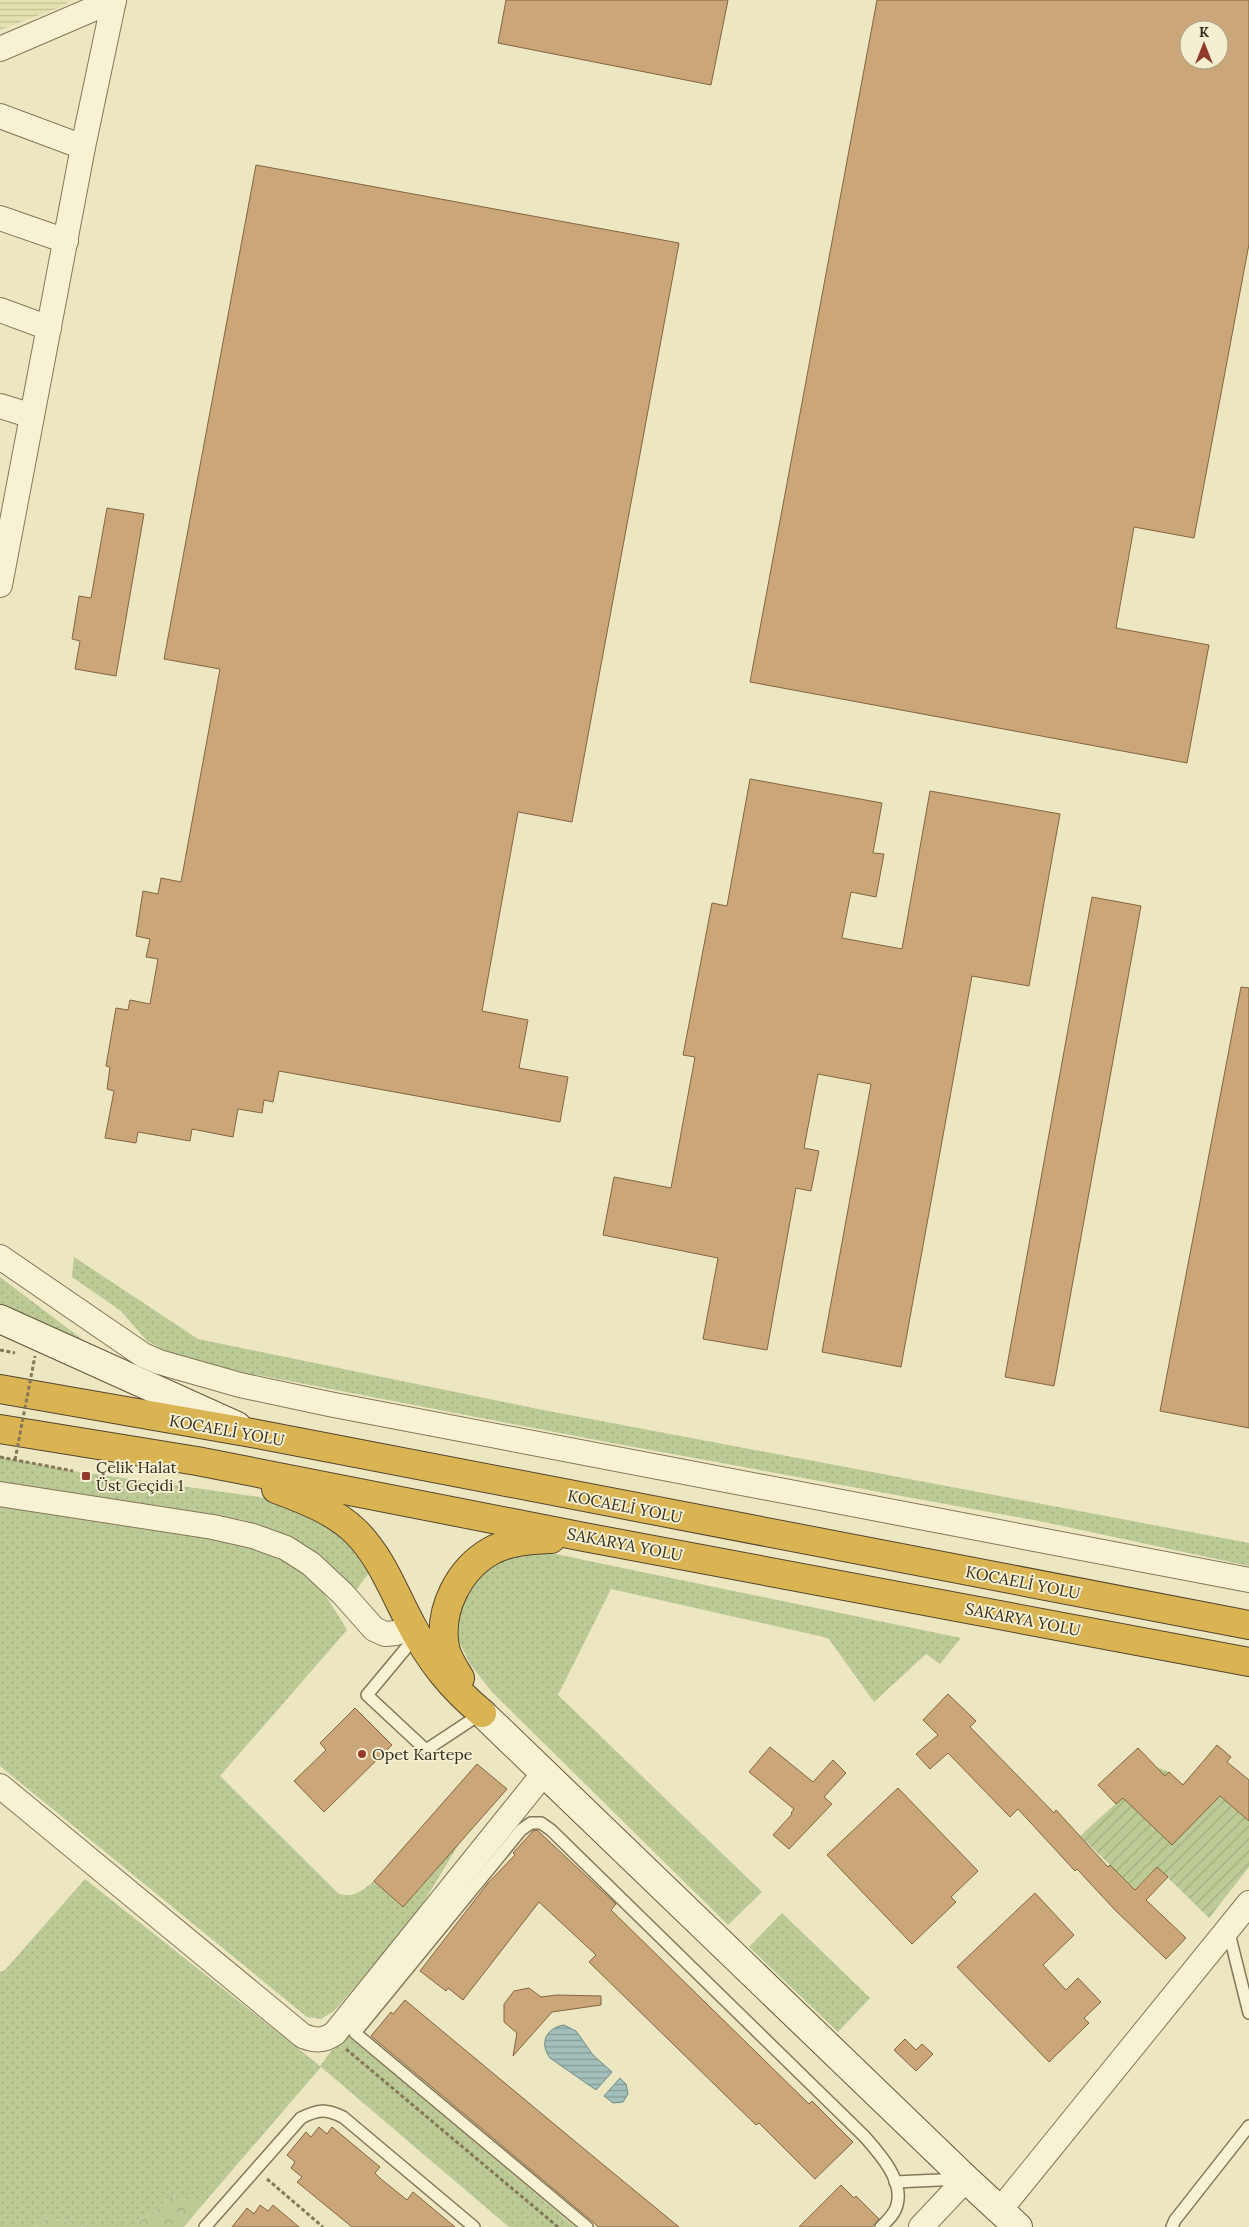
<svg xmlns="http://www.w3.org/2000/svg" width="1249" height="2227" font-family="Lora,serif">
<defs>
<pattern id="farmland-rules" width="6" height="5" patternUnits="userSpaceOnUse" patternTransform="scale(1.25)"><rect width="6" height="5" fill="#e2e1af"/><path d="M0 2.5h6" fill="none" stroke="#c2c196"/></pattern>
<pattern id="grass-dots" width="8" height="8" patternUnits="userSpaceOnUse" patternTransform="scale(1.25)"><rect width="8" height="8" fill="#bcca95"/><path d="M2 2h.1M6 6h.1" fill="none" stroke="#a2ae80" stroke-width="1.8" stroke-linecap="round"/></pattern>
<pattern id="forest-crowns" width="20" height="18" patternUnits="userSpaceOnUse" patternTransform="scale(1.25)"><rect width="20" height="18" fill="#bcca95"/><path d="M2 6a3 3 0 1 1 6 0M12 15a3 3 0 1 1 6 0" fill="none" stroke="#a2ae80"/></pattern>
<pattern id="garden-furrows" width="10" height="10" patternUnits="userSpaceOnUse" patternTransform="scale(1.25)"><rect width="10" height="10" fill="#bcca95"/><path d="M-1 1l2-2M0 10L10 0M9 11l2-2" fill="none" stroke="#a2ae80"/></pattern>
<pattern id="water-rules" width="6" height="5" patternUnits="userSpaceOnUse" patternTransform="scale(1.25)"><rect width="6" height="5" fill="#a3bfbb"/><path d="M0 2.5h6" fill="none" stroke="#869b97"/></pattern>
</defs>
<rect width="100%" height="100%" fill="#ece6c1"/>
<polygon fill="url(#farmland-rules)" points="0,0 74,0 58,8 0,30"/>
<g fill="url(#grass-dots)">
<polygon points="74,1257 198,1339 543,1410 1249,1543 1249,1566 1044,1522 607,1442 237,1371 172,1354 147,1341 121,1311 72,1277"/>
<polygon points="0,1277 91,1346 0,1308"/>
<polygon points="0,1457 73,1471 259,1497 297,1506 353,1543 372,1569 356,1590 309,1550 276,1531 243,1520 179,1509 0,1484"/>
<path d="M0 1502C70 1513 140 1524 209 1539 234 1544 263 1546 286 1558 311 1570 333 1606 347 1630L220 1776 339 1894C354 1898 362 1891 374 1881L403 1907 460 1842 425 1900 389 1949 334 2011 321 2019 307 2017 0 1766Z"/>
<polygon points="552,1553 584,1560 961,1638 940,1664 926,1654 874,1702 828,1638 611,1589 558,1695 762,1892 728,1925 492,1692 470,1664 459,1641 457,1616 473,1576 510,1554"/>
<polygon points="85,1879 320,2066 345,2033 575,2227 509,2227 321,2067 204,2203 171,2197 133,2227 84,2227 47,2217 35,2227 0,2227 0,1972 5,1970"/>
<polygon points="782,1913 870,1998 838,2032 749,1947"/>
</g>
<g fill="url(#forest-crowns)">
<polygon points="171,2197 204,2203 184,2227 133,2227"/>
<polygon points="47,2217 84,2227 35,2227"/>
</g>
<polygon fill="url(#garden-furrows)" points="1156,1767 1169,1772 1182,1784 1193,1774 1249,1821 1249,1867 1209,1918 1157,1867 1135,1889 1080,1836"/>
<g fill="url(#water-rules)" stroke="#6b8c89">
<path d="M564 2025 576 2031 593 2055 612 2072 596 2090 550 2058C539 2043 546 2028 564 2025Z"/>
<polygon points="620,2078 626,2084 628,2094 623,2102 613,2103 604,2096"/>
</g>
<g fill="#caa678" stroke="#846540" fill-rule="evenodd">
<polygon points="506,0 728,0 711,85 498,43"/>
<path d="M877 0H1249V244L1194 538 1134 527 1116 628 1209 645 1187 763 750 682ZM1189 30H1219V60H1189Z"/>
<polygon points="256,165 679,243 572,822 518,812 482,1011 528,1020 519,1068 568,1077 560,1122 279,1071 273,1102 264,1100 262,1113 238,1109 233,1137 192,1129 190,1141 138,1132 136,1143 105,1138 114,1091 107,1089 110,1067 106,1066 116,1008 128,1010 130,1000 150,1004 158,959 146,957 150,939 136,936 143,891 158,894 161,878 181,882 220,669 164,659"/>
<polygon points="107,508 144,514 116,676 75,669 80,641 72,639 79,596 91,598"/>
<polygon points="750,779 882,803 873,853 884,854 876,897 851,892 842,938 902,949 930,791 1060,814 1029,986 972,976 901,1367 822,1352 871,1084 818,1074 804,1148 819,1151 811,1191 796,1188 767,1350 703,1339 718,1258 603,1235 614,1177 671,1188 695,1057 683,1055 689,1024 712,903 727,906"/>
<polygon points="1092,897 1141,906 1054,1386 1005,1377"/>
<polygon points="1241,987 1249,988 1249,1428 1160,1411"/>
<polygon points="948,1694 976,1721 970,1727 1054,1813 1056,1810 1108,1867 1110,1865 1135,1890 1157,1867 1168,1877 1146,1900 1186,1938 1166,1959 1115,1910 1077,1869 1075,1871 1018,1809 1010,1817 948,1753 930,1769 916,1754 938,1735 923,1720"/>
<polygon points="355,1708 392,1745 324,1812 294,1781 326,1750 320,1743"/>
<polygon points="1217,1745 1231,1757 1227,1762 1249,1780 1249,1821 1220,1796 1172,1845 1123,1798 1116,1804 1098,1785 1138,1748 1165,1776 1169,1772 1183,1785"/>
<polygon points="770,1747 813,1782 833,1760 846,1773 824,1797 832,1804 789,1849 773,1835 792,1814 791,1813 794,1809 749,1772"/>
<polygon points="477,1764 507,1789 403,1907 374,1881"/>
<polygon points="898,1788 978,1871 951,1897 956,1902 912,1944 827,1855"/>
<polygon points="537,1830 616,1904 611,1910 809,2104 812,2101 853,2142 815,2179 759,2123 756,2125 589,1962 596,1955 539,1902 463,2000 448,1988 446,1991 420,1971 488,1883 515,1855 513,1853 533,1831"/>
<polygon points="1035,1893 1074,1935 1043,1965 1066,1990 1078,1978 1101,2002 1084,2018 1089,2023 1049,2062 957,1967"/>
<polygon points="529,1988 541,1997 557,1995 601,1996 601,2005 552,2012 513,2056 517,2033 504,2022 504,2004 514,1991"/>
<polygon points="405,2000 583,2148 679,2227 598,2227 593,2222 371,2036 391,2012 393,2014"/>
<polygon points="905,2039 916,2050 922,2044 933,2054 916,2071 894,2050"/>
<polygon points="319,2127 327,2134 332,2127 380,2167 375,2173 381,2179 407,2200 413,2192 455,2227 352,2227 297,2182 302,2177 291,2168 295,2162 287,2155 306,2132 311,2137"/>
<polygon points="841,2185 854,2198 856,2196 879,2219 874,2225 872,2227 799,2227"/>
<polygon points="260,2205 268,2211 273,2205 299,2227 232,2227 247,2208 254,2214"/>
</g>
<g fill="none" stroke-linecap="round" stroke-linejoin="round">
<defs>
<g id="lane">
<polyline points="417,1635 367,1695 426,1750 482,1713"/>
<polyline points="1228,1929 1249,2013"/>
<polyline points="895,2182 961,2179"/>
<path d="M205 2227 301 2118C319 2109 325 2109 343 2117L474 2227"/>
<path d="M587 2227 355 2033 521 1830 531 1823H541L551 1830 864 2136C879 2153 904 2180 897 2205 895 2214 887 2221 881 2227"/>
<polyline points="1172,2227 1175,2220 1249,2126"/>
</g>
<g id="street">
<polyline points="0,49 114,0"/>
<polyline points="0,116 83,147"/>
<polyline points="0,218 66,241"/>
<polyline points="0,310 49,328"/>
<polyline points="0,406 32,416"/>
<polyline points="0,585 83,147 114,0"/>
<polyline points="0,1257 143,1355 159,1362 240,1385 329,1404 1249,1580"/>
<polyline points="0,1494 213,1527 253,1536 286,1548 311,1564 343,1594 374,1629 385,1634 396,1633 412,1626"/>
<path d="M0 1786 303 2036C316 2041 324 2041 335 2033L544 1773"/>
<polyline points="1000,2210 1249,1903"/>
<polyline points="921,2227 966,2179"/>
</g>
<g id="secondary">
<polyline points="0,1319 237,1426"/>
<polyline points="482,1713 966,2179 1018,2227"/>
</g>
<g id="highway">
<polyline points="0,1389 257,1434 1249,1625"/>
<polyline points="0,1429 197,1461 584,1537 1249,1662"/>
<path d="M276 1489C303 1499 335 1511 356 1532 382 1558 394 1593 411 1624 430 1661 451 1687 482 1713"/>
<path d="M460 1678C454 1668 447 1658 445 1647 438 1610 459 1569 491 1551 509 1541 531 1540 551 1539"/>
</g>
</defs>
<use href="#lane" stroke="#857759" stroke-width="14"/>
<use href="#street" stroke="#857759" stroke-width="26"/>
<use href="#secondary" stroke="#67583c" stroke-width="30"/>
<use href="#highway" stroke="#53452d" stroke-width="30"/>
<g stroke="#857759" stroke-width="3" stroke-dasharray="4 2.5" stroke-linecap="butt">
<polyline points="0,1350 15,1353"/>
<polyline points="0,1457 73,1471"/>
<polyline points="346,2049 558,2227"/>
<polyline points="267,2179 323,2227"/>
</g>
<use href="#lane" stroke="#f8f2d4" stroke-width="11"/>
<use href="#street" stroke="#f8f2d4" stroke-width="24"/>
<use href="#secondary" stroke="#f8f2d4" stroke-width="28"/>
<use href="#highway" stroke="#dab353" stroke-width="28"/>
<polyline stroke="#857759" stroke-width="3" stroke-dasharray="4 2.5" stroke-linecap="butt" points="15,1460 35,1356"/>
</g>
<g fill="#933a2b" stroke="#f4efd0" stroke-width="2">
<rect x="81" y="1471" width="10" height="10" rx="2.5"/>
<circle cx="362" cy="1754" r="5"/>
</g>
<g text-anchor="middle" stroke-width="4" stroke-linejoin="round" paint-order="stroke">
<g font-size="16" fill="#352c1d" stroke="#f4efd0">
<text transform="translate(227 1430) rotate(10)" y="6">KOCAELİ YOLU</text>
<text transform="translate(625 1506) rotate(11)" y="6">KOCAELİ YOLU</text>
<text transform="translate(625 1544) rotate(11)" y="6">SAKARYA YOLU</text>
<text transform="translate(1023 1582) rotate(11)" y="6">KOCAELİ YOLU</text>
<text transform="translate(1023 1619) rotate(11)" y="6">SAKARYA YOLU</text>
</g>
<g font-size="16" fill="#352c1d" stroke="#f4efd0" text-anchor="start">
<text x="96" y="1473">Çelik Halat<tspan x="96" dy="18">Üst Geçidi 1</tspan></text>
<text x="372" y="1760">Opet Kartepe</text>
</g>
</g>
<g transform="translate(1204 45)"><circle r="24" fill="#f4efd0" stroke="#a8a188"/>
<path d="M0-4L9 19L0 12L-9 19Z" fill="#933a2b"/>
<text y="-8" font-size="14" font-weight="bold" text-anchor="middle" fill="#352c1d">K</text>
</g>
</svg>
